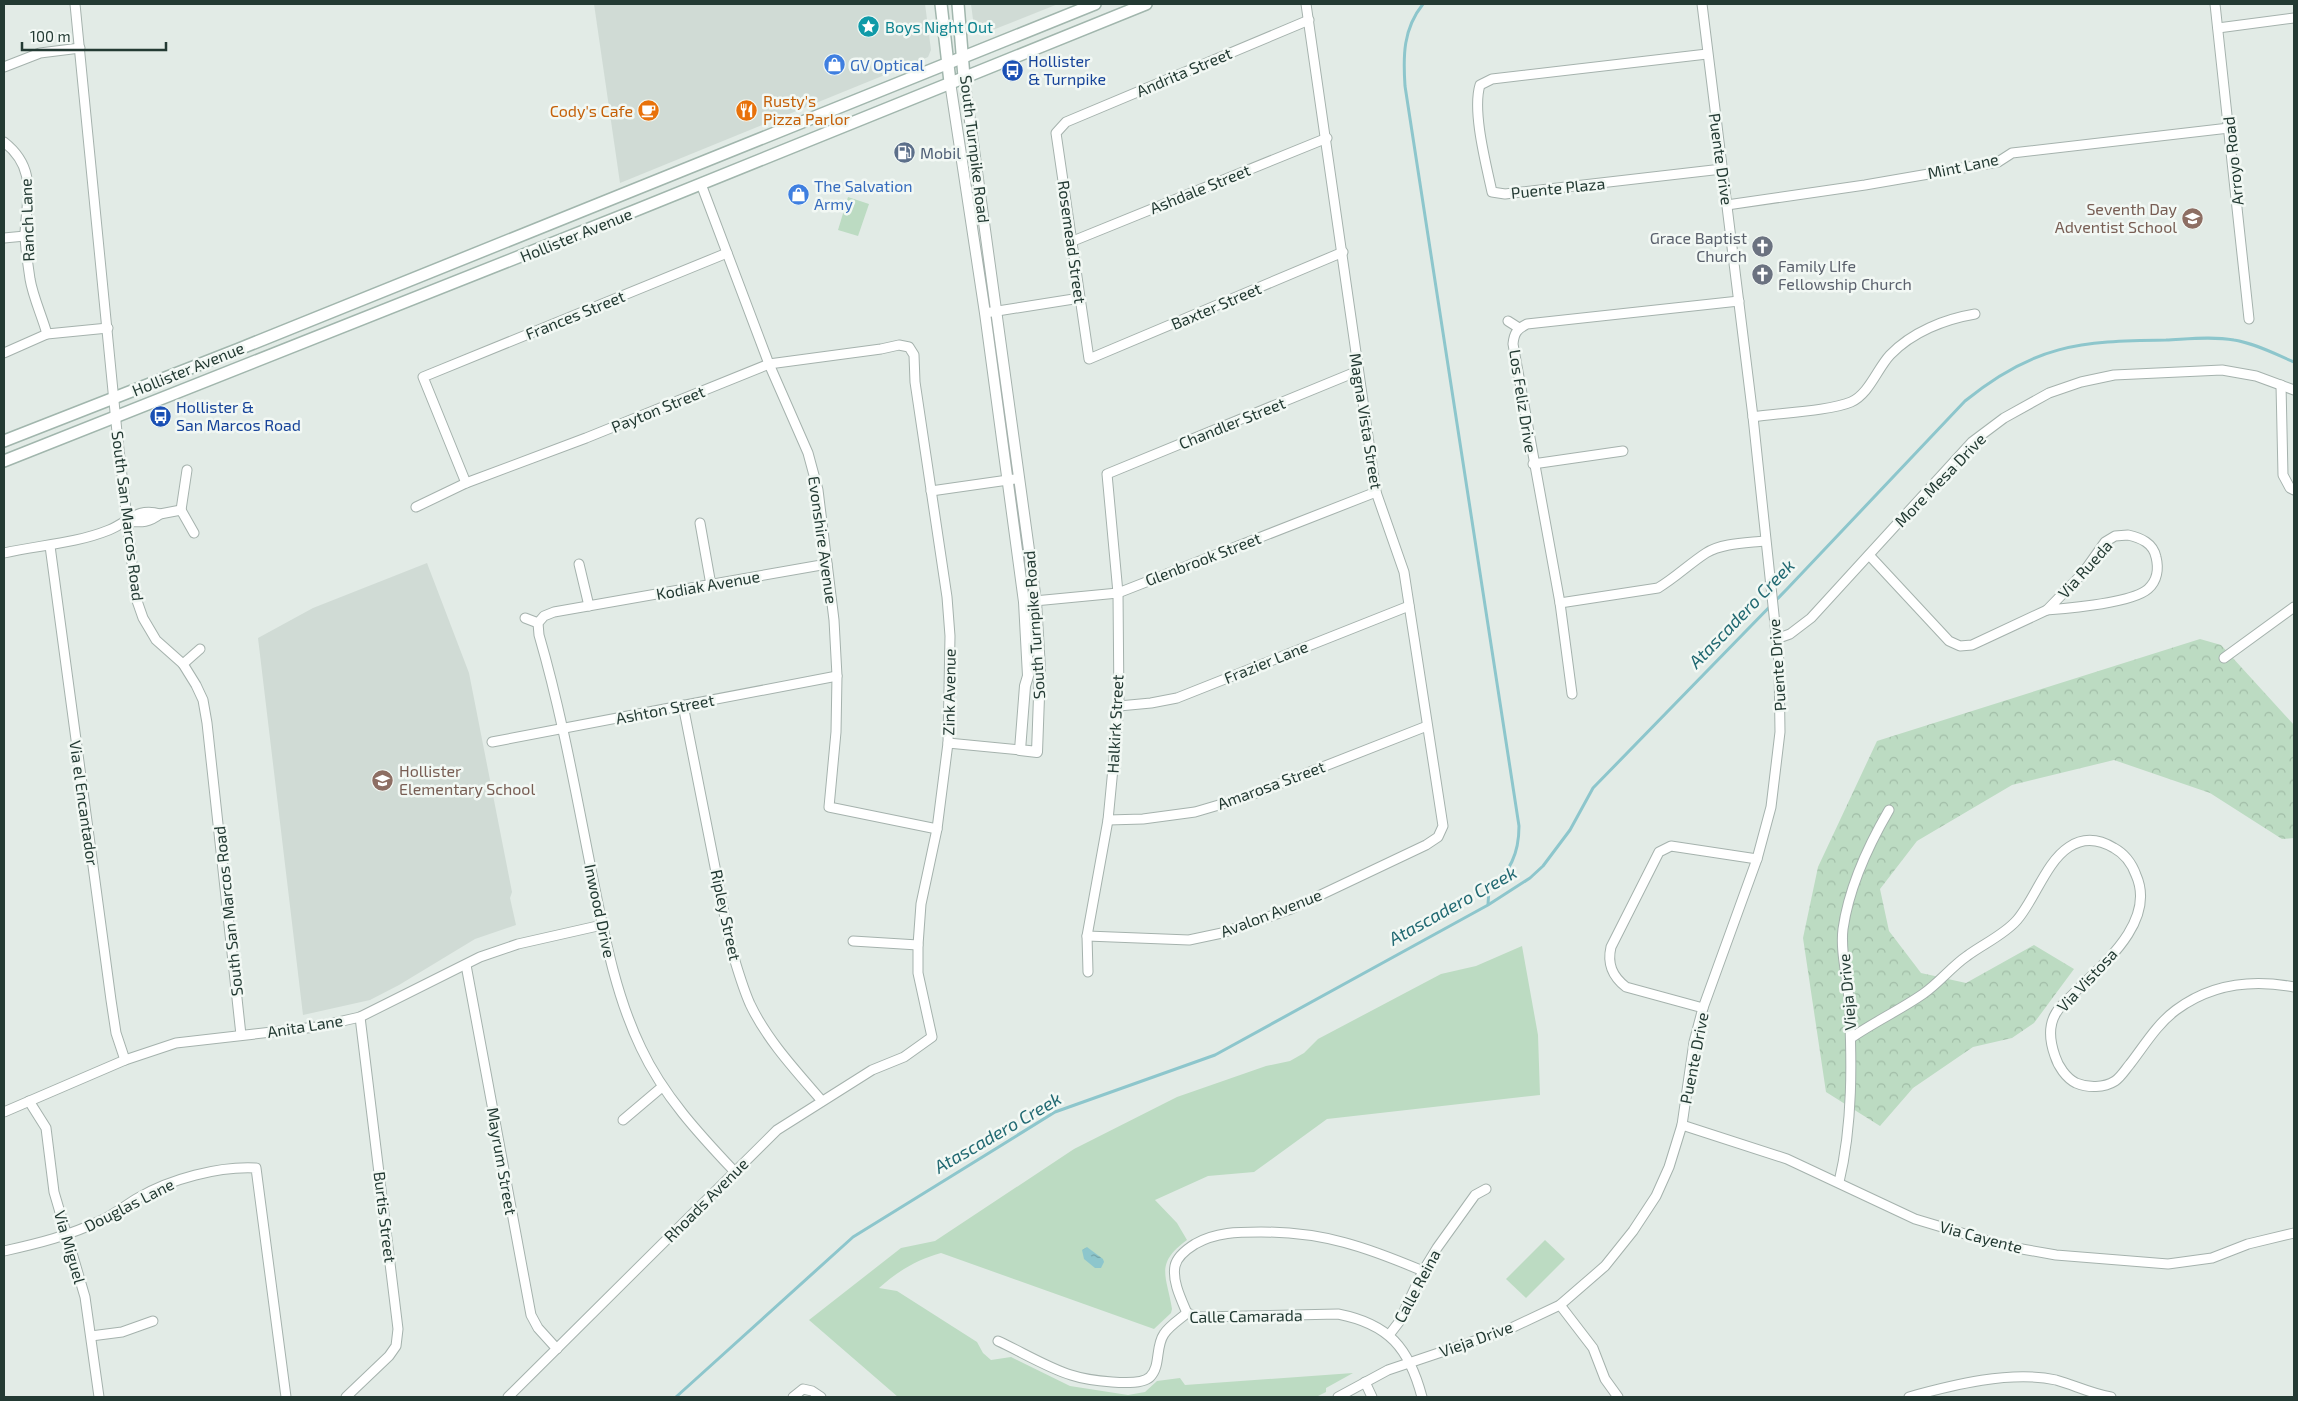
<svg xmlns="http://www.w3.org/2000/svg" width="2298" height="1401" font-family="'Exo 2',sans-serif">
<defs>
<pattern id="forest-crowns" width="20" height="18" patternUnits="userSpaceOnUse" patternTransform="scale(1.25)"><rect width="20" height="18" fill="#bcdbc2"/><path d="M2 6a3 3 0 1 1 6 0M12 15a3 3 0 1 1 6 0" fill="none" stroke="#a1bda7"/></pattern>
<pattern id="water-ripples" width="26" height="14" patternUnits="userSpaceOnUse" patternTransform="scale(1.25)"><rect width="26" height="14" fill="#8dc6cc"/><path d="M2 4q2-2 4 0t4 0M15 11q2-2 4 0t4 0" fill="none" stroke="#73a2a6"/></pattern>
</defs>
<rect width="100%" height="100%" fill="#e2ebe6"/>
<g fill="#d0dbd5">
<polygon points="594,4 925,4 931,50 928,57 919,61 620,183"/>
<polygon points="971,4 1058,4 985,33 974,27"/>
<polygon points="427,563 469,673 512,892 510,898 516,925 475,939 399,985 370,1000 303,1015 258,638 313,608"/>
</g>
<g fill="#bcdbc2">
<polygon points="848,197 869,204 858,236 838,230"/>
<path d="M1522 946 1538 1035 1540 1095 1327 1119 1254 1172 1208 1176 1155 1200 1177 1223 1187 1240C1154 1264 1167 1276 1172 1309L1171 1313 1154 1329 941 1253C916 1260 898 1271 879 1288L897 1291 977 1342 983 1353 991 1360 1011 1357 1070 1386 1128 1395 1145 1392 1157 1381 1180 1378 1185 1385 1353 1373 1326 1388V1392L1316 1397H898L809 1320 901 1248 935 1241 1074 1149 1177 1097 1266 1066 1290 1061 1304 1053 1318 1039 1441 974 1476 966Z"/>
<polygon points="1545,1240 1565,1259 1526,1298 1506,1279"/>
</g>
<polygon fill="url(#forest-crowns)" points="2200,639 2221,645 2294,725 2294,838 2282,839 2210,793 2114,760 2012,785 1917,841 1880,889 1889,931 1921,973 1966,983 2034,945 2074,969 2034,1023 2012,1038 1973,1047 1913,1088 1880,1126 1826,1092 1803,938 1818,867 1877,741"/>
<polygon fill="url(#water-ripples)" points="1087,1247 1103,1259 1104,1262 1101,1268 1095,1268 1084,1259 1082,1250"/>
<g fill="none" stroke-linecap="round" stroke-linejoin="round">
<g stroke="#8dc6cc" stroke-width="3">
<path d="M1423 4C1403 29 1403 56 1405 86L1519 826C1519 854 1510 872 1489 890L1488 904"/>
<path d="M676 1397 853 1237 1055 1112 1215 1055 1488 905 1530 878 1543 866 1570 830 1593 788 1787 589 1965 401C2034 345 2079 341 2166 340 2188 339 2212 336 2234 340 2254 343 2275 354 2294 362"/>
</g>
<defs>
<g id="minor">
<polyline points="75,4 117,432 136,598 143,618 156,640 183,664 196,685 203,700 207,723 241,1035"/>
<polyline points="2215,4 2249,319"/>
<polyline points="1309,20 1066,122 1056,133 1089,359 1343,252"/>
<polyline points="2218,28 2294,18"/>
<path d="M1707 54 1492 79 1480 85C1472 111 1486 164 1492 192L1505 194 1722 169"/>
<polyline points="4,67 40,53 80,48"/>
<path d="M4 142C37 168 27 196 25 233 25 248 28 264 30 279 33 297 42 316 47 334"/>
<polyline points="701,184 769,364 808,453 818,490 834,620 837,676 836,732 829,807 937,829"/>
<polyline points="1727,205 1865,185 1998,162 2012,153 2229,128"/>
<polyline points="4,238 25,236"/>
<polyline points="1073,241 1327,138"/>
<polyline points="985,313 1080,298"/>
<polyline points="1508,321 1519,328"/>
<polyline points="4,353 47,334 108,328"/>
<polyline points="2281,385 2283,475 2290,488 2294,490"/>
<path d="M1753 417C1778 413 1830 411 1851 402 1869 394 1877 369 1890 355 1912 332 1945 319 1975 314"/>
<polyline points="1533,464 1623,451"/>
<polyline points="466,483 423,377 727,253"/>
<polyline points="931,491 1015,479"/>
<polyline points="416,507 466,483 586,438 769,364 881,349 899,345 909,347 914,355 915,382 947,597 950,636 948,743 937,829 921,904 918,945 918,973 932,1037 904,1057 872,1070 777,1130 508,1397"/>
<polyline points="181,510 187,470"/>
<polyline points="160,514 181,510 194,533"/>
<polyline points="700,523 711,585"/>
<path d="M2128 535C2141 538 2153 543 2156 557 2159 569 2157 581 2148 589 2132 603 2070 608 2047 610L2083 573 2105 542 2115 536Z"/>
<polyline points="50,546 111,1000 116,1033 125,1060"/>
<path d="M4 553C39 545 74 544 109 530 129 522 137 507 160 514 150 522 141 523 129 521"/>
<polyline points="1869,555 1949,641 1960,646 1972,645 2047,610"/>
<polyline points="579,564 589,606"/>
<polyline points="1024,602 1118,593 1376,492"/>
<path d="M1560 603 1658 588C1675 578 1689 564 1706 553 1722 543 1746 543 1764 541"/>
<polyline points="525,618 538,623"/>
<polyline points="1776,639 1790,634 1811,618 1972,442 2004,418 2049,393 2081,382 2114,375 2222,370 2256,376 2294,390"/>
<polyline points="2224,658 2294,607"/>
<polyline points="183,664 200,649"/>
<path d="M1572 694 1560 603 1513 344C1514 333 1517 329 1527 324L1739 301"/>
<path d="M683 705 731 948C737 967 742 986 750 1004 767 1040 796 1071 822 1101"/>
<polyline points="1119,706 1151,703 1177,698 1409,606"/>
<polyline points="492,742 837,676"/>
<polyline points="948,743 1020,750"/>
<polyline points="1108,820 1143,819 1195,812 1246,797 1427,726"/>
<polyline points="1087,936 1189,940 1222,933 1291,909 1426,845 1438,837 1443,826 1404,572 1376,492 1306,4"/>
<polyline points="853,941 918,945"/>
<polyline points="466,965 531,1315 538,1328 557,1349"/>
<polyline points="1088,972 1087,936 1108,820 1119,706 1118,593 1107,474 1358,371"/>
<path d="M1703 1008 1626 987C1612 976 1607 964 1611 947L1659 852 1671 846 1757 859"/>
<path d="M1851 1038C1874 1022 1900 1010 1923 994 1939 983 1951 967 1967 956 1983 944 2004 935 2017 920 2035 899 2046 862 2069 847 2084 837 2099 839 2114 848 2125 854 2132 864 2136 875 2156 920 2106 962 2077 990 2071 997 2061 1004 2056 1013 2048 1026 2050 1042 2055 1056 2058 1066 2066 1078 2076 1083 2088 1088 2104 1088 2115 1081 2121 1077 2125 1070 2130 1064 2144 1046 2157 1024 2176 1010 2211 984 2252 979 2294 987"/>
<polyline points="29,1101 46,1128 54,1192 85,1297 99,1397"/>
<polyline points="4,1112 125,1060 176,1043 316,1027 360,1017 480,957 518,944 602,925"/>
<polyline points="623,1120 662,1087"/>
<polyline points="1682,1125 1787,1159 1915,1219 2005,1246 2056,1255 2168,1264 2212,1258 2248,1244 2294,1233"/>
<path d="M734 1171C699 1134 663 1095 641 1048 615 994 604 933 592 874 576 794 562 714 539 635L538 623 544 616 554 612 827 564"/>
<path d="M1839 1182C1853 1124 1852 1061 1849 1001 1848 978 1840 953 1843 929 1849 887 1868 846 1889 810"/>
<path d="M4 1251C40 1243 68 1236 102 1220 115 1214 126 1205 138 1198 170 1179 219 1166 256 1168L286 1397"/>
<polyline points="1560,1305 1593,1348 1605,1379 1618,1397"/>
<path d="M1187 1313C1181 1299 1172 1281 1175 1266 1177 1256 1187 1249 1195 1244 1216 1232 1238 1232 1261 1232 1324 1232 1366 1247 1423 1271"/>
<path d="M1187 1313 1200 1317 1338 1314C1389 1324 1409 1348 1422 1397"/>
<polyline points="1389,1335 1399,1322 1423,1271 1437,1248 1475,1195 1486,1189"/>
<polyline points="91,1336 122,1332 153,1321"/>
<path d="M998 1341C1020 1351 1048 1368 1071 1375 1086 1380 1139 1388 1150 1377 1161 1366 1155 1347 1164 1334 1169 1326 1180 1319 1187 1313"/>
<polyline points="1365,1382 1372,1397"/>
<polyline points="346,1397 389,1356 396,1346 398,1329 360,1017"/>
<polyline points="793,1397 803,1389 812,1391 821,1397"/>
<polyline points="1338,1397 1388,1370 1507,1330 1560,1305 1605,1266 1633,1231 1656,1196 1669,1167 1682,1125 1694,1042 1703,1008 1757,859 1771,807 1780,732 1779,662 1753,417 1702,4"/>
<path d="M1909 1397C1952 1385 2011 1370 2056 1380 2074 1385 2092 1394 2111 1397"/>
</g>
<polyline id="tertiary" points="950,82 985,313 1024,602 1028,676 1025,686 1020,750 1037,752 1040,669 1036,601 964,77"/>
<g id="secondary">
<polyline points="941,4 950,82"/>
<polyline points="958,4 964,77"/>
<polyline points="4,441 239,349 1095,4"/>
<polyline points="4,461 634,211 1146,4"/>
</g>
</defs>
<use href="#minor" stroke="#a5b2ad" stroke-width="11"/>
<use href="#tertiary" stroke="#a5b2ad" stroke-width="12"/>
<use href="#secondary" stroke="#a1b6ad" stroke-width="14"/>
<use href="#minor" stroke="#fff" stroke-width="9"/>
<use href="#tertiary" stroke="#fff" stroke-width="10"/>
<use href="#secondary" stroke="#fff" stroke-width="11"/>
</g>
<defs>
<symbol id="sight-disc" viewBox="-11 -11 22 22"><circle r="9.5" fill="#0f9aa8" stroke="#f2f8f4"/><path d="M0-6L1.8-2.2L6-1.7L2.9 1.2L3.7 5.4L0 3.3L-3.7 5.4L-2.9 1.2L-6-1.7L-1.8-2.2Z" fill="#fff"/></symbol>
<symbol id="shop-disc" viewBox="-11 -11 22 22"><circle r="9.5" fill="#3f7fe0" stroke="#f2f8f4"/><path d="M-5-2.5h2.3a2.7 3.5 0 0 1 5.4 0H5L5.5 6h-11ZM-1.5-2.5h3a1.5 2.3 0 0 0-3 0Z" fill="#fff"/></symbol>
<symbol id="bus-disc" viewBox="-11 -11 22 22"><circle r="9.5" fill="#1a4fb4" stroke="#f2f8f4"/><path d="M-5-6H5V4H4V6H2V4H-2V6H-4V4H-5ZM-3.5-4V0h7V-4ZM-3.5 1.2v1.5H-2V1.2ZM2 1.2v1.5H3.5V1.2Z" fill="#fff"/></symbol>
<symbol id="restaurant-disc" viewBox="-11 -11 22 22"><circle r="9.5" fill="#e8710a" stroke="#f2f8f4"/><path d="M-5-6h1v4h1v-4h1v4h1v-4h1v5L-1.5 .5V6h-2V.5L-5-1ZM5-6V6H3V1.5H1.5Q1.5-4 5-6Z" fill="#fff"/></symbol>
<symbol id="cafe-disc" viewBox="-11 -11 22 22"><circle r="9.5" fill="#e8710a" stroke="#f2f8f4"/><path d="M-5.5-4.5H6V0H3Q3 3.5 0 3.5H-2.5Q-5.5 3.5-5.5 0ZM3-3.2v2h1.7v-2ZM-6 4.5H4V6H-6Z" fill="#fff"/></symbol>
<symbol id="fuel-disc" viewBox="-11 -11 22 22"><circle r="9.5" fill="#5c6f8a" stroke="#f2f8f4"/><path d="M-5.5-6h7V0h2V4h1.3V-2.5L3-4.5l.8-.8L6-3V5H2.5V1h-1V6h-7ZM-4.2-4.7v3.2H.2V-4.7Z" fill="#fff"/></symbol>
<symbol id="school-disc" viewBox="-11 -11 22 22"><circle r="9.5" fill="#8d6e63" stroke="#f2f8f4"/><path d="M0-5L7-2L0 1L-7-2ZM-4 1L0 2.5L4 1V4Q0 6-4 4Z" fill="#fff"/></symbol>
<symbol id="church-disc" viewBox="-11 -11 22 22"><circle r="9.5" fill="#6b7280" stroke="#f2f8f4"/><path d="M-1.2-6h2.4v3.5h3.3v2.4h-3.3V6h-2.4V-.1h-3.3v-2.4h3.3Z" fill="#fff"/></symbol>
</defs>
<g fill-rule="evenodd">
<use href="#sight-disc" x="856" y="14" width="25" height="25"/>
<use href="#shop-disc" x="822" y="52" width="25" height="25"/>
<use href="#bus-disc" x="1000" y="58" width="25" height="25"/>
<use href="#restaurant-disc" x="734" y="98" width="25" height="25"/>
<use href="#cafe-disc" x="636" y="98" width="25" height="25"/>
<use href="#fuel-disc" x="892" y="140" width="25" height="25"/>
<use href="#shop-disc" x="786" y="182" width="25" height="25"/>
<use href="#school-disc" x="2180" y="206" width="25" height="25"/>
<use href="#church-disc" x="1750" y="234" width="25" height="25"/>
<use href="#church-disc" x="1750" y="262" width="25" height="25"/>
<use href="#bus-disc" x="148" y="404" width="25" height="25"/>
<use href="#school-disc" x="370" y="768" width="25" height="25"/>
</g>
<g text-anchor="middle" stroke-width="5" stroke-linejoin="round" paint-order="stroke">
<g font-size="16" fill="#0d838f" stroke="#f2f8f4" text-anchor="start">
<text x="885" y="33">Boys Night Out</text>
</g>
<g font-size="16" fill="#164399" stroke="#f2f8f4" text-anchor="start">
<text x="1028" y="67">Hollister<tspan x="1028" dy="18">&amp; Turnpike</tspan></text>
<text x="176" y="413">Hollister &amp;<tspan x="176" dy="18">San Marcos Road</tspan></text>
</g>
<g font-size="16" fill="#366cbe" stroke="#f2f8f4" text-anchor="start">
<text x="850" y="71">GV Optical</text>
<text x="814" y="192">The Salvation<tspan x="814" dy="18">Army</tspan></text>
</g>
<g font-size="16" fill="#233a33" stroke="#f2f8f4">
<text transform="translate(1184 72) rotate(-23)" y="6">Andrita Street</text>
<text transform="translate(975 149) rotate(83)" y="6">South Turnpike Road</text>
<text transform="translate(1721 159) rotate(82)" y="6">Puente Drive</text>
<text transform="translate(2233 161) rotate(-96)" y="6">Arroyo Road</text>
<text transform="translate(1963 166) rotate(-12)" y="6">Mint Lane</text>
<text transform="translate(1558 188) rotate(-6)" y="6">Puente Plaza</text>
<text transform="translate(1200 189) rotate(-22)" y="6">Ashdale Street</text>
<text transform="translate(27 220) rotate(-92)" y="6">Ranch Lane</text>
<text transform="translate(576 235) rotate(-22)" y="6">Hollister Avenue</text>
<text transform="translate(1072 242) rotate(82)" y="6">Rosemead Street</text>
<text transform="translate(1216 306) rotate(-23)" y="6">Baxter Street</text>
<text transform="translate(575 315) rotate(-22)" y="6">Frances Street</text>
<text transform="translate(188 369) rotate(-22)" y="6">Hollister Avenue</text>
<text transform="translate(1523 401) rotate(81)" y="6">Los Feliz Drive</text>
<text transform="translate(658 409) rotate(-22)" y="6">Payton Street</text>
<text transform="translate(1366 421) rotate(81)" y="6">Magna Vista Street</text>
<text transform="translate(1232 423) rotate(-22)" y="6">Chandler Street</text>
<text transform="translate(1940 480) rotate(-46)" y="6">More Mesa Drive</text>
<text transform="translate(128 516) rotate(83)" y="6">South San Marcos Road</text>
<text transform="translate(823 540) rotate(82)" y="6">Evonshire Avenue</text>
<text transform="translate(1203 559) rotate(-21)" y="6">Glenbrook Street</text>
<text transform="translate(2085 569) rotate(-48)" y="6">Via Rueda</text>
<text transform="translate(708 585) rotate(-10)" y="6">Kodiak Avenue</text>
<text transform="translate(1034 625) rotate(-94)" y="6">South Turnpike Road</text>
<text transform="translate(1266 662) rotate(-22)" y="6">Frazier Lane</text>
<text transform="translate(1777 665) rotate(-94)" y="6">Puente Drive</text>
<text transform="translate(949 692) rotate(-89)" y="6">Zink Avenue</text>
<text transform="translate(665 709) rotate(-11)" y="6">Ashton Street</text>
<text transform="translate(1115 724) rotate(-87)" y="6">Halkirk Street</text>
<text transform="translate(1271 785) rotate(-20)" y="6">Amarosa Street</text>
<text transform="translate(84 803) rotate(82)" y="6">Via el Encantador</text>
<text transform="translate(228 911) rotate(-96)" y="6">South San Marcos Road</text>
<text transform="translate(600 911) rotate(78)" y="6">Inwood Drive</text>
<text transform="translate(1271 913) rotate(-21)" y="6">Avalon Avenue</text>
<text transform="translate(726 915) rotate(78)" y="6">Ripley Street</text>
<text transform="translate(2087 980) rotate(-47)" y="6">Via Vistosa</text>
<text transform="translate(1847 992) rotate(-95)" y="6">Vieja Drive</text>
<text transform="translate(305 1026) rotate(-9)" y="6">Anita Lane</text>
<text transform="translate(1694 1058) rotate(-79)" y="6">Puente Drive</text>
<text transform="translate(502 1161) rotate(80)" y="6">Mayrum Street</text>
<text transform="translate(706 1200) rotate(-45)" y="6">Rhoads Avenue</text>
<text transform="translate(129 1205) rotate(-27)" y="6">Douglas Lane</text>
<text transform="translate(385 1217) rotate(83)" y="6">Burtis Street</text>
<text transform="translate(1981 1237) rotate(15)" y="6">Via Cayente</text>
<text transform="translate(70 1247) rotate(74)" y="6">Via Miguel</text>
<text transform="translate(1417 1286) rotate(-62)" y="6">Calle Reina</text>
<text transform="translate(1246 1316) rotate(-1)" y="6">Calle Camarada</text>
<text transform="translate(1476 1339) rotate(-20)" y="6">Vieja Drive</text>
</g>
<g font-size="16" fill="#c56008" stroke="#f2f8f4" text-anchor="start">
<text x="763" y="107">Rusty's<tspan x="763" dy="18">Pizza Parlor</tspan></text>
<text x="633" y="117" text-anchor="end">Cody's Cafe</text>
</g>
<g font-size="16" fill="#4e5e75" stroke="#f2f8f4" text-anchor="start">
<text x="920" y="159">Mobil</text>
</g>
<g font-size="16" fill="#785e54" stroke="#f2f8f4" text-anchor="end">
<text x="2177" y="215">Seventh Day<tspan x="2177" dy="18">Adventist School</tspan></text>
<text x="399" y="777" text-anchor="start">Hollister<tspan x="399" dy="18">Elementary School</tspan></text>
</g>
<g font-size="16" fill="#5b616d" stroke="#f2f8f4" text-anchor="end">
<text x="1747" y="244">Grace Baptist<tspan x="1747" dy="18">Church</tspan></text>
<text x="1778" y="272" text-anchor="start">Family LIfe<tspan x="1778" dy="18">Fellowship Church</tspan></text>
</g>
<g font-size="18" font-style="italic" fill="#216972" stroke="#f2f8f4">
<text transform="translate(1742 614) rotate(-46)" y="6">Atascadero Creek</text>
<text transform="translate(1453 906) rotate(-29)" y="6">Atascadero Creek</text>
<text transform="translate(998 1133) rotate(-30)" y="6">Atascadero Creek</text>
</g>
</g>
<rect width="2298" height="1401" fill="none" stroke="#233a33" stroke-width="10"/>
<path d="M22 42v8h144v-8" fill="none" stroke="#233a33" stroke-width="2.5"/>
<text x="30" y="42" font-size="15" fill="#233a33" stroke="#f2f8f4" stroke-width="4" paint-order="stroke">100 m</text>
</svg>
